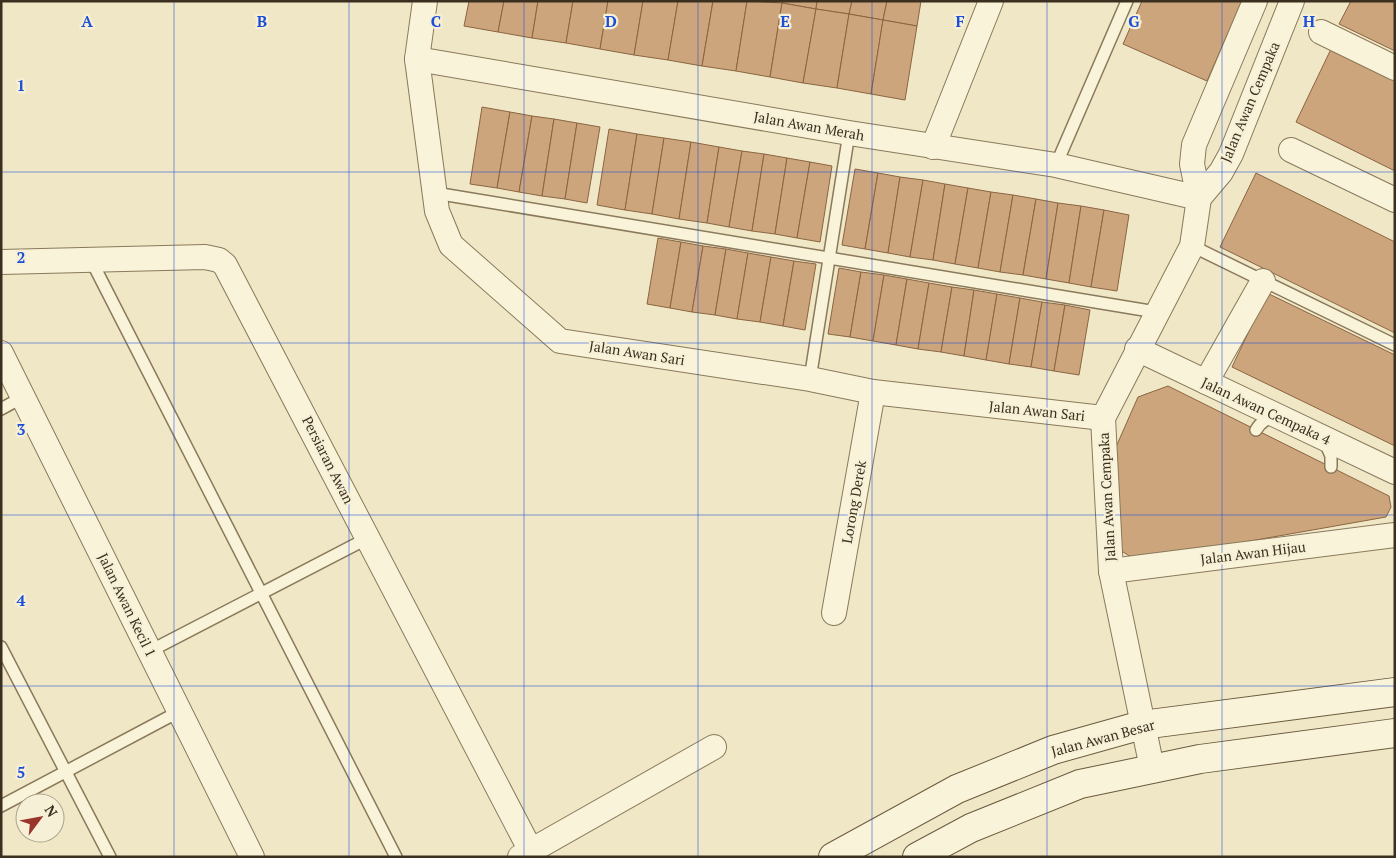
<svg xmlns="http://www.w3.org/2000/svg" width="1396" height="858" font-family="'PT Serif',serif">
<rect width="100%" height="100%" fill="#efe7c6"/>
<g fill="#cda57c" stroke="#8a6541">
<polygon points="469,1 504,1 498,32 464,26"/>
<polygon points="504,1 538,1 532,38 498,32"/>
<polygon points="538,1 573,1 566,43 532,38"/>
<polygon points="573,1 608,1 600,49 566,43"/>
<polygon points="608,1 643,1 634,55 600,49"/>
<polygon points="643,1 678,1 668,60 634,55"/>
<polygon points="678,1 713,1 702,66 668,60"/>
<polygon points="713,1 747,1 736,71 702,66"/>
<polygon points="747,1 782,3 770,77 736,71"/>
<polygon points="782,1 817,1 816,9 782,3"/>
<polygon points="817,1 852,1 849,14 816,9"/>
<polygon points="852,1 887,1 883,20 849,14"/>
<polygon points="887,1 921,1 917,26 883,20"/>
<polygon points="1142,1 1242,1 1207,81 1123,44"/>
<polygon points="1351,1 1395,1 1395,51 1339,24"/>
<polygon points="782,3 816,9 803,83 770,77"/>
<polygon points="816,9 849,14 837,88 803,83"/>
<polygon points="849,14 883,20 871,94 837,88"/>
<polygon points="883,20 917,26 905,100 871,94"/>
<polygon points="1331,49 1395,80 1395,171 1296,122"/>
<polygon points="482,107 510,112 497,188 470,184"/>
<polygon points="510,112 532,116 519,192 497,188"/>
<polygon points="532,116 554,119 542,196 519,192"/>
<polygon points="554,119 577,123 565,199 542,196"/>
<polygon points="577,123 600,127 587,203 565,199"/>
<polygon points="609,129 637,134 625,210 597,205"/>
<polygon points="637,134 664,138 652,214 625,210"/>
<polygon points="664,138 691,142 679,219 652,214"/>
<polygon points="691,142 719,147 707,223 679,219"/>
<polygon points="719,147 742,151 729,227 707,223"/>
<polygon points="742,151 764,154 752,231 729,227"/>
<polygon points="764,154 787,158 775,234 752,231"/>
<polygon points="787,158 810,162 797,238 775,234"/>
<polygon points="810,162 832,166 820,242 797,238"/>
<polygon points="855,169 878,173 865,249 842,245"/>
<polygon points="878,173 900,177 888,253 865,249"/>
<polygon points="1256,173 1395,242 1395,333 1220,247"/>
<polygon points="900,177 923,180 910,257 888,253"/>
<polygon points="923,180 945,184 933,260 910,257"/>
<polygon points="945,184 968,188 955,264 933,260"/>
<polygon points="968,188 991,192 978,268 955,264"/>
<polygon points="991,192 1013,195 1000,272 978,268"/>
<polygon points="1013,195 1036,199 1023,275 1000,272"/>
<polygon points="1036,199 1058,203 1046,279 1023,275"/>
<polygon points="1058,203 1081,206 1069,283 1046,279"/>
<polygon points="1081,206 1104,210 1091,287 1069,283"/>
<polygon points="1104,210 1129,215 1117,291 1091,287"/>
<polygon points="658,238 681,242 670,308 647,304"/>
<polygon points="681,242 703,246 692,312 670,308"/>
<polygon points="703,246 726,249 715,315 692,312"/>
<polygon points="726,249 748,253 737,319 715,315"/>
<polygon points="748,253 771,257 760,322 737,319"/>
<polygon points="771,257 794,261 783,326 760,322"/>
<polygon points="794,261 816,264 805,330 783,326"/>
<polygon points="839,268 861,272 850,337 828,334"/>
<polygon points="861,272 884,275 873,341 850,337"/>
<polygon points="884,275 907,279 896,345 873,341"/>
<polygon points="907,279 929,283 918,349 896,345"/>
<polygon points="929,283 952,287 941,352 918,349"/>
<polygon points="952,287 974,290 964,356 941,352"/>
<polygon points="974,290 997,294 986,360 964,356"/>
<polygon points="1267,293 1395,355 1395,446 1232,367"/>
<polygon points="997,294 1020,298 1009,364 986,360"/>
<polygon points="1020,298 1042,302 1031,367 1009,364"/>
<polygon points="1042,302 1065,305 1054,371 1031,367"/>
<polygon points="1065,305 1090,310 1079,375 1054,371"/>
<polygon points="1168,386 1389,496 1391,507 1386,517 1137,561 1117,548 1112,456 1138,397"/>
</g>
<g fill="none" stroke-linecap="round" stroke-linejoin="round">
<defs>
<g id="service">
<polyline points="1056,165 1127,1"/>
<polyline points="435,193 1156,312"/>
<polyline points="1192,246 1395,345"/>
<polyline points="91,260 396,857"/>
<polyline points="810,379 849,133"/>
<polyline points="1,409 23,397"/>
<path d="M1256 430C1260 423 1268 416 1277 418"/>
<polyline points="1325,442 1331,456 1331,467"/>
<polyline points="1,647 110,857"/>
<polyline points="150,651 368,538"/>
<polyline points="1,806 180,711"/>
</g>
<g id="minor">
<polyline points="425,1 417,59 437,211 451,245 560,341 810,379 873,392 1103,418"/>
<polyline points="1321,32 1395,68"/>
<polyline points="417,59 849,133 1056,165 1199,198"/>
<polyline points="933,147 991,1"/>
<polyline points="1291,150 1395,200"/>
<polyline points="1199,198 1221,172 1231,154 1292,1"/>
<polyline points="1,262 205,257 219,260 225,265 534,857"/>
<polyline points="1137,349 1395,472"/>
<polyline points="1,353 252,857"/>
<polyline points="1206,382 1263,281"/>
<polyline points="1111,571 1395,535"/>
<polyline points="834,613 873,392"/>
<polyline points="1152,768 1111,571 1103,418 1192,246 1199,198 1192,164 1194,145 1255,1"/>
<polyline points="520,857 714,747"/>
</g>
<g id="secondary">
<polyline points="833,857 957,789 1053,750 1142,725 1395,692"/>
<polyline points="917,857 971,828 1080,784 1200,759 1395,733"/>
</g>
</defs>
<use href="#service" stroke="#8a795b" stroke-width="14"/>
<use href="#minor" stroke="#8a795b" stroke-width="26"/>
<use href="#secondary" stroke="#6c5a3e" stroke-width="30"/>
<use href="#service" stroke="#f9f3da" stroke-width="11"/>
<use href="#minor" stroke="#f9f3da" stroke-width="24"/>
<use href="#secondary" stroke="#f9f3da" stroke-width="28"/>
</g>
<path fill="none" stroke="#1d4ed8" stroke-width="1" stroke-opacity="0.55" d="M174 1V857M349 1V857M524 1V857M698 1V857M872 1V857M1047 1V857M1222 1V857M1 172H1395M1 343H1395M1 515H1395M1 686H1395"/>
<g text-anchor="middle" stroke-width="4.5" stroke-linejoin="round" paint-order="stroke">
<g font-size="14" fill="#3b2f1f" stroke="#f6f0d6">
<text transform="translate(1250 102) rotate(-67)" y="5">Jalan Awan Cempaka</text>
<text transform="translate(809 126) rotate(10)" y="5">Jalan Awan Merah</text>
<text transform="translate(637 353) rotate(9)" y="5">Jalan Awan Sari</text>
<text transform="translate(1037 411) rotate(6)" y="5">Jalan Awan Sari</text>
<text transform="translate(1266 411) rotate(25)" y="5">Jalan Awan Cempaka 4</text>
<text transform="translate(328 460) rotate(63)" y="5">Persiaran Awan</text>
<text transform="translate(1107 497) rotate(-93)" y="5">Jalan Awan Cempaka</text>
<text transform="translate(854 502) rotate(-80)" y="5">Lorong Derek</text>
<text transform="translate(1253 553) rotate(-7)" y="5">Jalan Awan Hijau</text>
<text transform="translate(127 605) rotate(64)" y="5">Jalan Awan Kecil 1</text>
<text transform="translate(1103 738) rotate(-15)" y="5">Jalan Awan Besar</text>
</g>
</g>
<g font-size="16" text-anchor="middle" font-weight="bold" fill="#1d4ed8" stroke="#f6f0d6" stroke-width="4.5" stroke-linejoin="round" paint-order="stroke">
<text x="87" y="27">A</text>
<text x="262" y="27">B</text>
<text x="436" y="27">C</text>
<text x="611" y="27">D</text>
<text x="785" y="27">E</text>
<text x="960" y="27">F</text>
<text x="1134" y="27">G</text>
<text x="1309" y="27">H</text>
<text x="21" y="91">1</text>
<text x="21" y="263">2</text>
<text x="21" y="435">3</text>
<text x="21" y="606">4</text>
<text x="21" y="778">5</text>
</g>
<rect width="1396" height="858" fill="none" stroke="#3b2f1f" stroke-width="5"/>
<g transform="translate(40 818) rotate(58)"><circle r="24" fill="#f6f0d6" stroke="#aba38d"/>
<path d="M0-4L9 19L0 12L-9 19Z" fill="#9a352b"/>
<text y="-8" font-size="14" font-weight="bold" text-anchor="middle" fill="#3b2f1f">N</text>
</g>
</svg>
